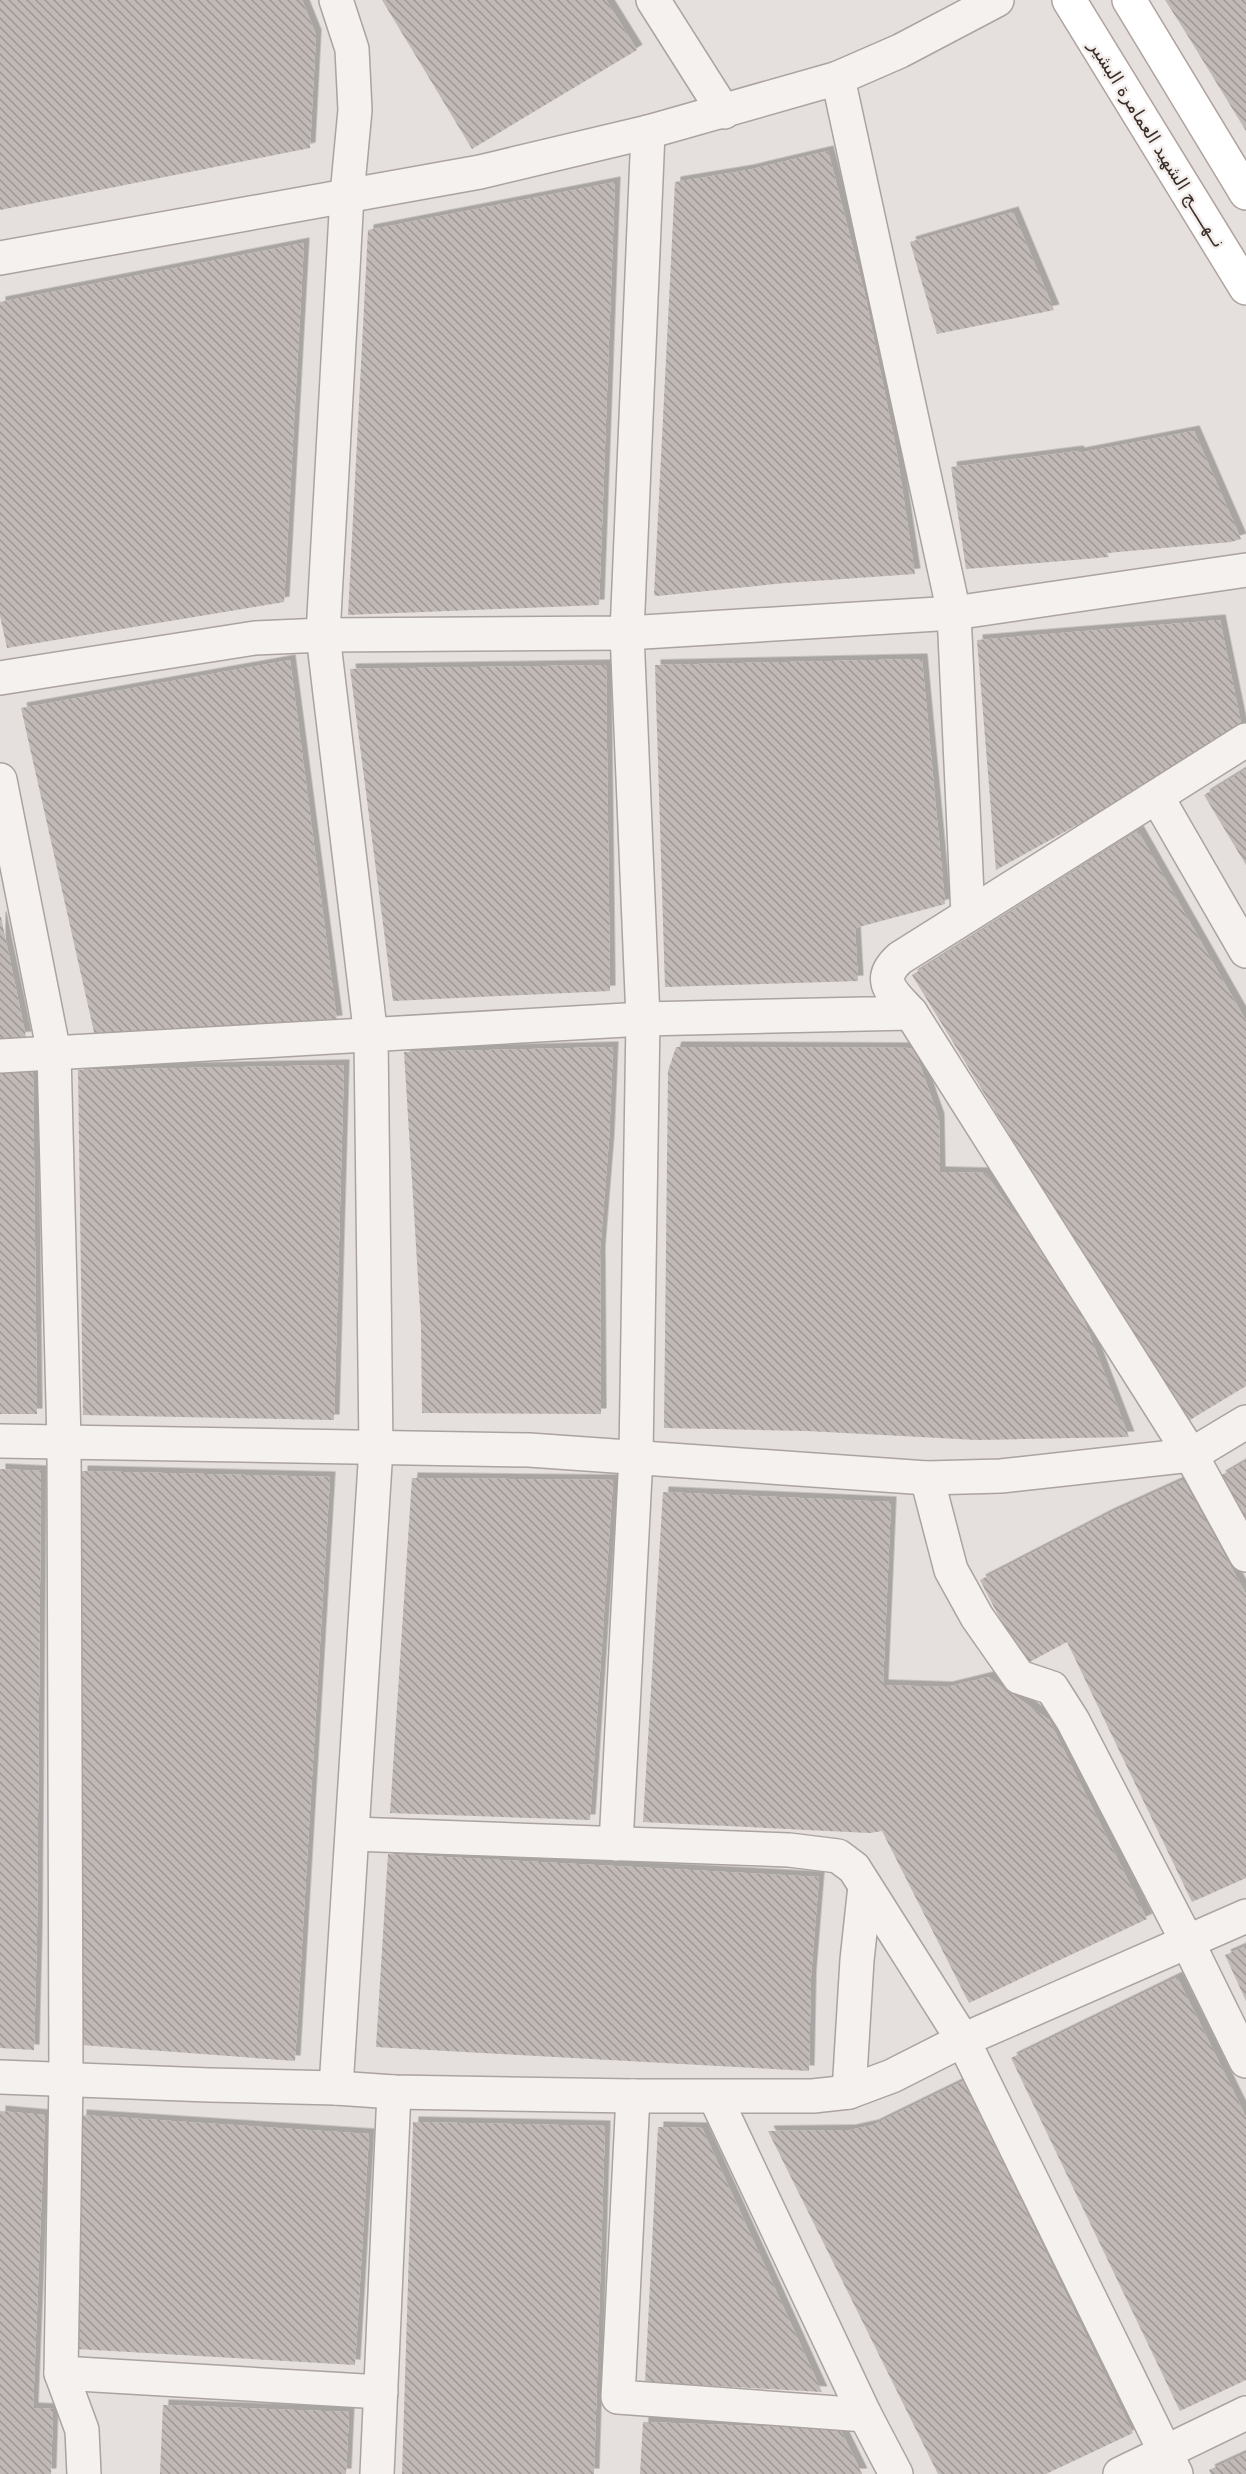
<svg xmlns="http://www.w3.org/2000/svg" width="1246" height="2474" font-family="'DejaVu Sans',Vazirmatn,sans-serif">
<defs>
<pattern id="building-back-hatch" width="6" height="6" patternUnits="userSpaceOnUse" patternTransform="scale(1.5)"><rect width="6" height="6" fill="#c1b9b5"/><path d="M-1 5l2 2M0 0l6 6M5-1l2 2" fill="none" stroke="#9e9793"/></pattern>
<filter id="shadow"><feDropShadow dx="5.5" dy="-5.5" stdDeviation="0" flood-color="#0004"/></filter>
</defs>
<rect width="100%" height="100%" fill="#e5dfdd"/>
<g fill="url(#building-back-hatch)" filter="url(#shadow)">
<polygon points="0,0 302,0 316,35 310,148 0,210"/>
<polygon points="382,0 606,0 637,50 472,149"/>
<polygon points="1165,0 1246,0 1246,131 1186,33"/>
<polygon points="828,151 865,295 897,454 915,574 785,583 657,596 654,595 675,182 748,170"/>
<polygon points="615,182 599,605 348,615 368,230"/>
<polygon points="1013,212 1054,310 937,334 910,242"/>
<polygon points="304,243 284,602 7,648 0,616 0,302"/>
<polygon points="1194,431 1241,539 1231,542 1107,553 1109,557 966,569 951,467 1078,451 1079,453"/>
<polygon points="1220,620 1243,733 996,870 977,640"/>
<polygon points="922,659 945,904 855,928 858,981 665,987 655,665"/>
<polygon points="290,660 337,1021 96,1041 21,708"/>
<polygon points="606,665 610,991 393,1001 350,669"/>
<polygon points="1246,769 1246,865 1204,795"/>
<polygon points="1138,831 1246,1021 1246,1386 1185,1423 912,975"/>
<polygon points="0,917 1,917 26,1037 0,1039"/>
<polygon points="613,1047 609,1139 600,1251 601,1414 422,1413 421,1326 404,1052"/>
<polygon points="676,1047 914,1048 939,1119 940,1172 985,1173 1073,1292 1129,1437 977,1440 807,1431 664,1428 668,1071"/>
<polygon points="344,1065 334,1420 83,1415 78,1070"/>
<polygon points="33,1072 37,1414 0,1414 0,1073"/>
<polygon points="1246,1461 1246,1520 1220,1476"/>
<polygon points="0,1469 41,1471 37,1931 34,2050 0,2048"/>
<polygon points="82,1471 330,1477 295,2061 82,2045"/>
<polygon points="412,1478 613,1480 590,1820 390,1813"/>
<polygon points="1183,1480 1246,1594 1246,1878 1192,1902 1067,1642 1024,1665 980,1580 1108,1514"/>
<polygon points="663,1492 891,1502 883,1685 947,1687 988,1677 1049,1720 1147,1919 969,2003 882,1831 870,1833 643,1822"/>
<polygon points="388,1854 819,1877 811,1976 809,2071 376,2047"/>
<polygon points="1246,1946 1246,2001 1225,1955"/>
<polygon points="1177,1977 1246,2117 1246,2380 1180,2411 1011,2058"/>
<polygon points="963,2081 1133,2433 1046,2474 938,2474 768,2131 850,2130 873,2125"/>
<polygon points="0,2111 45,2115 33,2408 53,2409 51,2474 0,2474"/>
<polygon points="81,2115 369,2134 355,2365 77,2349 81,2244"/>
<polygon points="413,2122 605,2126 594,2474 402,2474"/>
<polygon points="658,2127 702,2128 822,2392 645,2382"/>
<polygon points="163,2405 349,2412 346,2474 160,2474"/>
<polygon points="643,2422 840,2429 862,2474 640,2474"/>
<polygon points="1246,2453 1246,2474 1211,2474 1209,2470"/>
</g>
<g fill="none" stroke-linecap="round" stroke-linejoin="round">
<defs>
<g id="minor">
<polyline points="653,0 724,112"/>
<polyline points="838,78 954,613 968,915"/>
<polyline points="0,258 480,172 648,132 838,78 900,51 997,0"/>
<polyline points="0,678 255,638 323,635 627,633 954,613 1246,570"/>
<polyline points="0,780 54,1053 64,1442 66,2080 61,2373 82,2430 84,2474"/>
<polyline points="1157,797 1246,951"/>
<polyline points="911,1013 1191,1455 1246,1555"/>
<path d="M0 1056 643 1019 911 1013C894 994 874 981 900 958L1246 740"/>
<polyline points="0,1441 529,1450 927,1478 1001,1476 1191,1455 1246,1422"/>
<polyline points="927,1478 951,1570 977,1617 1019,1677 1052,1688 1073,1721 1188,1943 1246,2061"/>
<polyline points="353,1834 789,1850 838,1856 854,1868 963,2040 1176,2474"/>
<polyline points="616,1844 636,1456 643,1019 627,633 648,132"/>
<polyline points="0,2077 209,2085 336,2088 394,2092 633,2096 813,2096 849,2092 892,2076 963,2040 1246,1916"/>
<polyline points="336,2088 376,1448 371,1037 323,635 347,195 355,110 352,49 336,0"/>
<polyline points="849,2092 857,1960 865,1886"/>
<polyline points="633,2096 618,2397 865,2415"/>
<polyline points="715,2097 865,2415 896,2474"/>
<polyline points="61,2373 381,2392"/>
<polyline points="377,2474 394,2092"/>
<polyline points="1120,2474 1246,2413"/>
</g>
<g id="major">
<polyline points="1069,0 1246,288"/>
<polyline points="1129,0 1246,193"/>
</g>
</defs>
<use href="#minor" stroke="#aba39f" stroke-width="36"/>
<use href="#major" stroke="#b0a39d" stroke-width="36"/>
<use href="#minor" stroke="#f4f1ef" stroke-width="33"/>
<use href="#major" stroke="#fff" stroke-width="33"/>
</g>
<g text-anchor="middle" stroke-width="5" stroke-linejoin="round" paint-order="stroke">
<g font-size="18" fill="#3a2e28" stroke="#f3eeec">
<text transform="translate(1157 144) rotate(58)" y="6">نــهـــــج الشهيد العمامرة البشير</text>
</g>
</g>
</svg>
